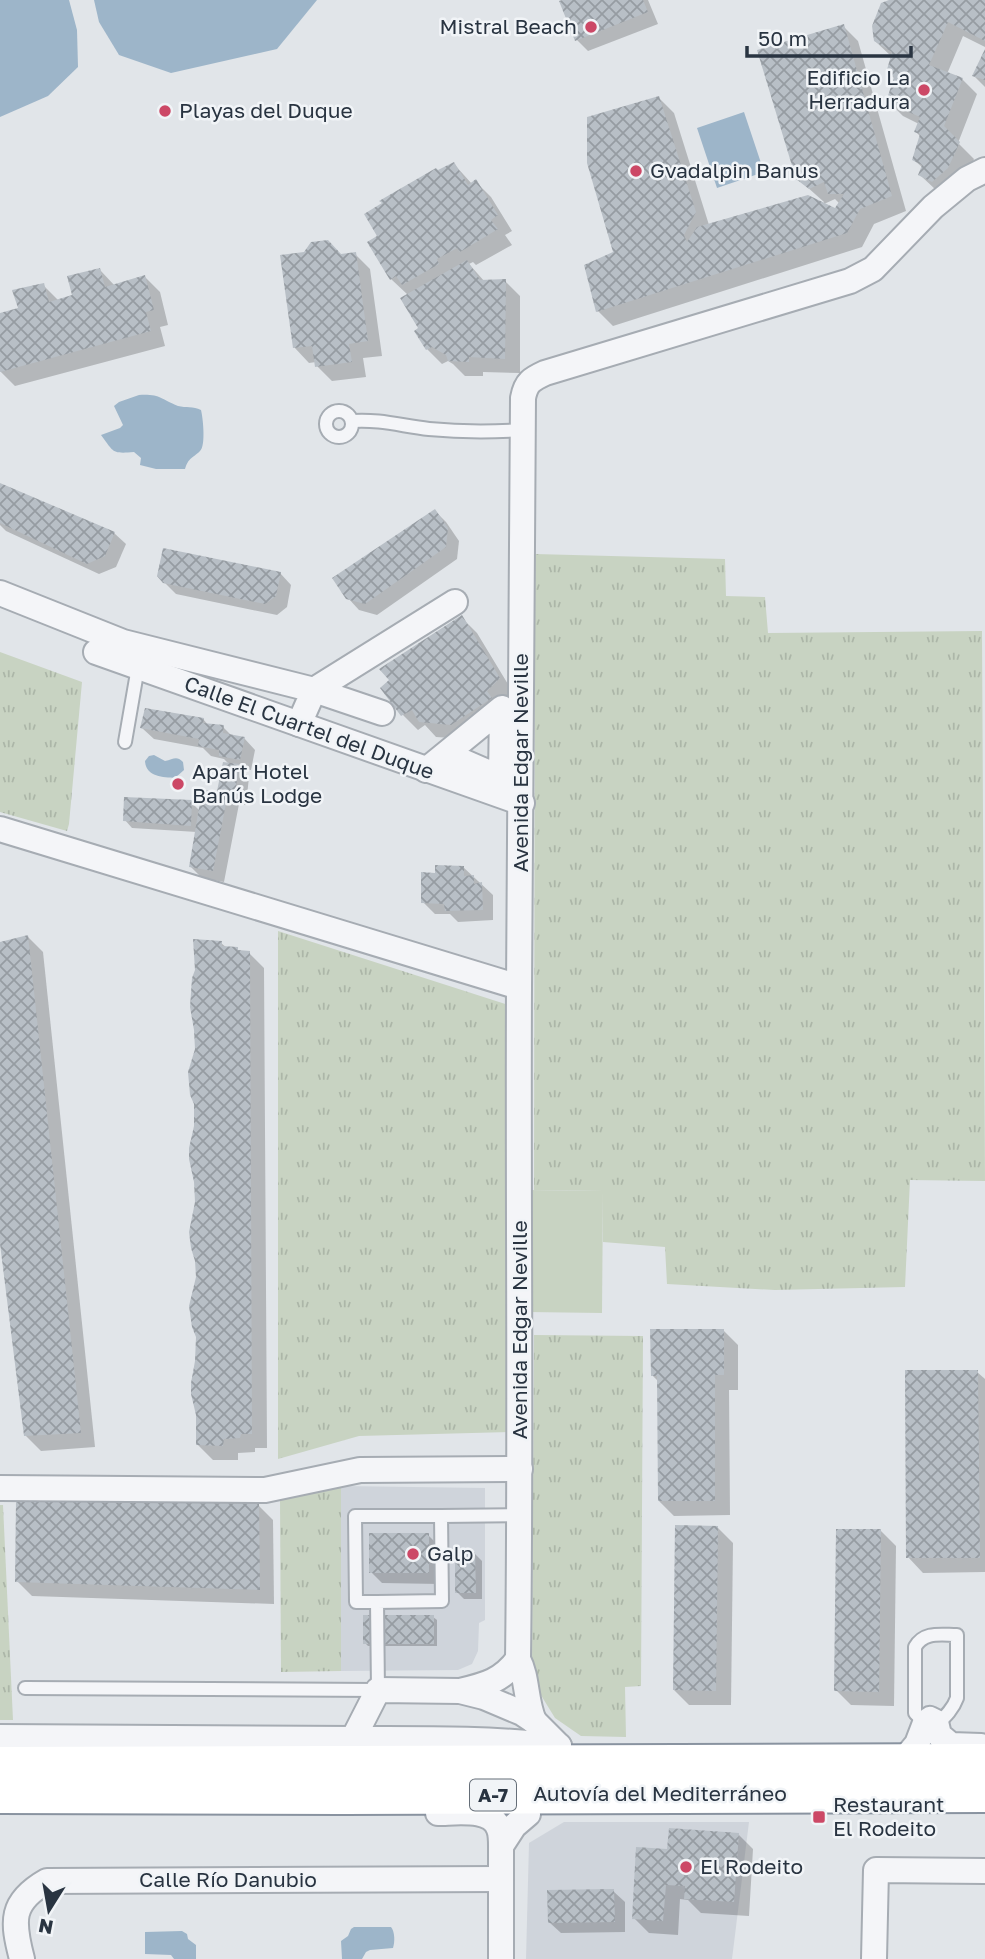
<svg xmlns="http://www.w3.org/2000/svg" width="985" height="1959" font-family="'Golos Text',sans-serif">
<defs>
<pattern id="grass-tufts" width="24" height="20" patternUnits="userSpaceOnUse" patternTransform="scale(1.75)"><rect width="24" height="20" fill="#c8d3c2"/><path d="M3 7l-1-3M5 7V3M7 7l1-3M15 17l-1-3M17 17v-4M19 17l1-3" fill="none" stroke="#acb6a8"/></pattern>
<pattern id="building-cross-hatch" width="8" height="8" patternUnits="userSpaceOnUse" patternTransform="scale(1.75)"><rect width="8" height="8" fill="#b8bfc6"/><path d="M0 0l8 8M0 8l8-8" fill="none" stroke="#969ca2"/></pattern>
</defs>
<rect width="100%" height="100%" fill="#e1e5e9"/>
<g fill="#cfd4db">
<polygon points="341,1486 485,1488 485,1620 479,1623 478,1651 472,1664 458,1670 341,1671"/>
<polygon points="564,1822 749,1822 732,1959 526,1959 529,1843"/>
</g>
<g fill="url(#grass-tufts)">
<polygon points="535,554 725,559 726,596 765,597 768,633 982,631 985,1181 910,1180 905,1287 775,1290 667,1284 665,1247 603,1242 603,1191 534,1190"/>
<polygon points="0,652 82,682 69,824 67,831 0,812"/>
<polygon points="278,931 515,1007 512,1432 359,1436 278,1459"/>
<polygon points="534,1335 643,1336 641,1686 625,1687 626,1737 581,1736 555,1718 539,1692 532,1663"/>
<polygon points="341,1486 341,1671 281,1672 280,1498"/>
<polygon points="0,1505 3,1505 13,1720 0,1720"/>
</g>
<polygon fill="#c8d3c2" points="529,1190 603,1191 602,1313 528,1312"/>
<g fill="#9db5c9">
<polygon points="0,0 69,0 77,30 78,67 48,96 0,117"/>
<polygon points="94,0 317,0 277,49 171,73 119,55 99,22"/>
<polygon points="744,112 764,172 717,188 697,128"/>
<path d="M139 395C161 394 160 399 178 406 186 408 193 406 201 410 203 418 206 446 200 451 192 459 189 457 185 469H156L140 465 141 458 134 452C111 454 114 452 101 435L120 428 123 425 114 406 119 402Z"/>
<path d="M154 755 165 761C173 760 176 755 183 762L184 770 175 778C163 777 146 777 145 761L149 756Z"/>
<path d="M354 1927H391C395 1932 395 1942 393 1948L370 1950 366 1952 362 1959H342L341 1941 348 1936 351 1929Z"/>
<polygon points="182,1931 187,1934 188,1939 196,1945 196,1959 174,1959 171,1955 145,1954 145,1932"/>
</g>
<g fill="#0003" fill-rule="evenodd">
<polygon points="567,0 648,0 658,24 588,51 577,40"/>
<polygon points="894,0 985,0 985,47 963,36 947,74 962,79 977,94 958,143 974,159 962,182 936,190 920,175 923,168 914,160 921,137 916,132 919,124 903,116 888,101 895,79 888,72 891,56 875,41"/>
<path d="M843 26 858 41 906 211 874 224 862 247 613 326 598 311 659 98 674 113 709 225 823 204 824 202 797 178ZM835 199 840 204 836 210 824 204Z"/>
<polygon points="985,53 985,87 974,76"/>
<polygon points="454,164 472,184 476,182 491,197 512,231 505,235 512,245 476,265 473,262 469,264 485,282 505,281 520,296 520,373 483,372 483,376 465,376 453,364 448,361 442,364 427,349 408,295 391,279 379,236 438,172"/>
<polygon points="355,254 370,269 382,356 363,358 366,377 332,381 317,366 316,362 309,363 294,347 341,256"/>
<polygon points="100,270 115,286 145,277 160,292 168,325 160,327 165,346 15,386 0,371 0,315 20,309 43,285 59,301 74,296"/>
<polygon points="0,486 114,533 126,544 116,567 99,574 6,531 0,525"/>
<polygon points="435,511 446,522 459,541 457,559 377,615 359,610 348,598"/>
<polygon points="280,573 291,585 287,607 277,615 176,594 164,582"/>
<polygon points="462,618 477,633 514,694 467,739 436,737 425,725 418,730 403,715 383,688"/>
<polygon points="203,719 209,726 223,727 233,737 244,738 255,750 251,770 240,768 249,777 246,805 239,804 224,882 202,878 191,867 197,832 132,828 125,820 191,802 200,811 219,793 229,764 224,759 211,756 203,748 154,739 142,728"/>
<polygon points="463,867 493,895 493,920 458,922 450,914 435,914 423,902 437,875"/>
<polygon points="28,937 43,952 95,1447 41,1451 26,1436 0,1230 0,944"/>
<polygon points="221,943 227,948 237,949 240,952 249,953 264,968 267,1448 255,1448 255,1452 238,1453 238,1460 213,1460 198,1445 195,1126"/>
<polygon points="723,1330 738,1345 738,1390 729,1390 730,1515 674,1516 659,1501 658,1381 652,1375"/>
<polygon points="977,1372 985,1379 985,1572 923,1573 908,1557"/>
<polygon points="258,1505 273,1520 274,1604 32,1596 17,1581"/>
<polygon points="718,1528 733,1543 731,1705 689,1705 674,1690"/>
<polygon points="881,1531 896,1546 894,1706 851,1705 836,1690"/>
<polygon points="428,1535 439,1546 439,1584 382,1583 371,1572"/>
<polygon points="475,1554 482,1561 482,1599 464,1599 457,1592"/>
<polygon points="433,1617 437,1620 437,1646 368,1646 365,1643"/>
<polygon points="738,1834 753,1849 749,1916 701,1913 688,1900 680,1899 678,1935 649,1933 634,1918 669,1851"/>
<polygon points="613,1891 625,1902 625,1932 561,1933 549,1922"/>
</g>
<g fill="url(#building-cross-hatch)">
<polygon points="562,0 643,0 648,12 575,41 559,1"/>
<polygon points="889,0 985,0 985,41 948,22 929,65 963,78 944,126 960,142 948,168 932,182 918,175 922,165 912,160 920,134 914,132 920,117 886,102 894,77 886,73 892,52 874,41 872,26 881,3"/>
<polygon points="844,24 892,196 860,209 847,233 596,312 584,265 613,252 587,163 587,117 659,96 696,212 684,235 687,242 697,227 808,195 835,208 844,194 828,194 824,182 809,189 796,179 757,50"/>
<polygon points="985,49 985,80 972,76"/>
<polygon points="454,162 468,185 476,179 498,215 491,220 498,229 460,252 457,248 437,259 439,264 402,285 396,276 390,280 367,242 377,236 364,214 382,203 379,201 436,168 438,170"/>
<polygon points="328,240 341,254 356,252 368,341 349,344 352,362 315,367 312,346 293,348 280,255 304,252 311,242"/>
<polygon points="467,260 480,280 506,279 505,359 469,357 469,362 448,361 446,355 432,347 426,350 414,331 418,328 400,298"/>
<polygon points="100,268 105,287 145,275 154,310 146,312 151,331 0,372 0,313 18,308 12,290 44,283 49,302 72,295 67,276"/>
<polygon points="0,483 115,532 105,556 87,564 0,523"/>
<polygon points="435,509 448,528 446,547 365,604 346,599 332,578"/>
<polygon points="163,548 281,572 276,596 265,604 163,583 157,576"/>
<polygon points="462,615 500,678 487,691 492,698 451,725 419,722 412,710 401,716 380,688 389,680 379,669"/>
<polygon points="145,708 204,718 203,723 224,725 223,733 245,737 240,760 219,756 219,750 198,746 199,739 140,728"/>
<polygon points="223,762 239,764 235,795 228,793 213,871 189,867 202,790 217,791"/>
<polygon points="124,797 192,800 191,826 123,821"/>
<polygon points="435,865 464,866 464,876 474,875 474,884 482,882 483,910 445,911 444,904 421,903 421,872 435,873"/>
<polygon points="28,935 81,1433 24,1436 0,1244 0,942"/>
<polygon points="193,939 222,941 222,946 238,947 238,950 250,951 252,1434 241,1434 240,1438 224,1439 223,1446 196,1445 196,1415 191,1394 191,1383 195,1361 196,1337 192,1327 189,1306 196,1277 195,1261 191,1248 189,1232 195,1202 194,1182 189,1159 189,1148 194,1126 194,1104 190,1095 188,1072 195,1049 194,1030 190,1007 192,978 195,970"/>
<polygon points="650,1329 724,1329 724,1375 715,1375 715,1501 658,1501 657,1376 651,1376"/>
<polygon points="905,1370 978,1370 980,1558 906,1558"/>
<polygon points="16,1501 259,1503 260,1590 15,1582"/>
<polygon points="675,1525 718,1526 716,1691 673,1690"/>
<polygon points="836,1529 881,1529 879,1692 834,1691"/>
<rect x="369" y="1533" width="60" height="40"/>
<polygon points="455,1552 475,1552 476,1593 455,1593"/>
<rect x="363" y="1615" width="71" height="29"/>
<polygon points="669,1828 739,1833 734,1902 684,1899 685,1886 666,1885 663,1921 632,1919 636,1847 667,1849"/>
<polygon points="614,1889 615,1922 548,1923 547,1890"/>
</g>
<g fill="none" stroke-linecap="round" stroke-linejoin="round">
<defs>
<g id="lane">
<circle cx="339" cy="424" r="13"/>
<path d="M352 421C380 419 402 426 429 429 460 432 492 432 523 430"/>
<polyline points="125,742 138,667"/>
<polyline points="377,1602 356,1602 355,1516 441,1516"/>
<polyline points="25,1688 378,1690 377,1602 442,1601 441,1516 520,1515"/>
<path d="M925 1723 915 1713V1647C924 1631 941 1635 957 1635V1698C953 1709 946 1716 937 1724"/>
</g>
<g id="street">
<polyline points="0,593 123,642 314,690 299,724"/>
<polyline points="96,652 522,803"/>
<polyline points="314,690 455,602"/>
<polyline points="314,690 382,713"/>
<polyline points="426,770 502,708 501,778 446,754"/>
<polyline points="0,829 519,987"/>
<polyline points="0,1488 265,1490 360,1470 520,1469"/>
<path d="M460 1691C485 1685 502 1681 518 1659"/>
<path d="M534 1721C525 1700 528 1678 518 1659 521 1435 518 1211 519 987 520 790 523 594 523 398 526 382 532 379 545 373L850 281 873 269 933 207 967 179 985 170"/>
<polyline points="0,1737 353,1739 378,1690 460,1691 484,1697 522,1713 534,1721 559,1746"/>
<path d="M353 1739C422 1739 491 1738 559 1746"/>
<polyline points="901,1763 917,1744 925,1723 930,1719 936,1722 939,1735 951,1745 981,1746"/>
<path d="M438 1813C456 1813 492 1807 499 1829 501 1834 501 1841 501 1846V1959"/>
<polyline points="501,1846 514,1826 528,1814"/>
<path d="M22 1959C12 1921 10 1902 47 1881L501 1879"/>
<polyline points="874,1959 876,1870 985,1871"/>
</g>
<g id="highway">
<polyline points="0,1766 985,1763"/>
<polyline points="0,1794 342,1795 985,1793"/>
</g>
</defs>
<use href="#lane" stroke="#a6acb3" stroke-width="16"/>
<use href="#street" stroke="#a6acb3" stroke-width="28"/>
<use href="#highway" stroke="#8993a0" stroke-width="42"/>
<use href="#lane" stroke="#f4f5f8" stroke-width="12"/>
<use href="#street" stroke="#f4f5f8" stroke-width="24"/>
<use href="#highway" stroke="#fff" stroke-width="38"/>
</g>
<g fill="#cc4866" stroke="#f1f4f7" stroke-width="2.5">
<circle cx="591" cy="27" r="7"/>
<circle cx="924" cy="90" r="7"/>
<circle cx="165" cy="111" r="7"/>
<circle cx="636" cy="171" r="7"/>
<circle cx="178" cy="784" r="7"/>
<circle cx="413" cy="1554" r="7"/>
<rect x="812" y="1810" width="14" height="14" rx="3.5"/>
<circle cx="686" cy="1867" r="7"/>
</g>
<g text-anchor="middle" stroke-width="5" stroke-linejoin="round" paint-order="stroke">
<rect fill="#f1f4f7" stroke="#656e78" stroke-width="2" x="470" y="1779.5" width="46" height="31" rx="5"/>
<g font-size="19" font-weight="bold" fill="#293441">
<text x="493" y="1802">A-7</text>
</g>
<g font-size="21" fill="#293441" stroke="#f1f4f7" text-anchor="start">
<text x="577" y="34" text-anchor="end">Mistral Beach</text>
<text x="910" y="85" text-anchor="end">Edificio La<tspan x="910" dy="24">Herradura</tspan></text>
<text x="179" y="118">Playas del Duque</text>
<text x="650" y="178">Gvadalpin Banus</text>
<text x="192" y="779">Apart Hotel<tspan x="192" dy="24">Banús Lodge</tspan></text>
<text x="427" y="1561">Galp</text>
<text x="833" y="1812">Restaurant<tspan x="833" dy="24">El Rodeito</tspan></text>
<text x="700" y="1874">El Rodeito</text>
</g>
<g font-size="21" fill="#293441" stroke="#f1f4f7">
<text transform="translate(309 728) rotate(20)" y="7">Calle El Cuartel del Duque</text>
<text transform="translate(521 763) rotate(-90)" y="7">Avenida Edgar Neville</text>
<text transform="translate(520 1330) rotate(-90)" y="7">Avenida Edgar Neville</text>
<text x="660" y="1801">Autovía del Mediterráneo</text>
<text x="228" y="1887">Calle Río Danubio</text>
</g>
</g>
<g transform="translate(49 1910) rotate(191)" stroke="#f1f4f7" stroke-width="5" paint-order="stroke">
<path d="M0-5L12 26L0 18L-12 26Z" fill="#293441"/>
<text y="-10" font-size="19" font-weight="bold" text-anchor="middle" fill="#293441">N</text>
</g>
<path d="M747 46v10h164v-10" fill="none" stroke="#293441" stroke-width="3.5"/>
<text x="758" y="46" font-size="21" fill="#293441" stroke="#f1f4f7" stroke-width="5" paint-order="stroke">50 m</text>
</svg>
